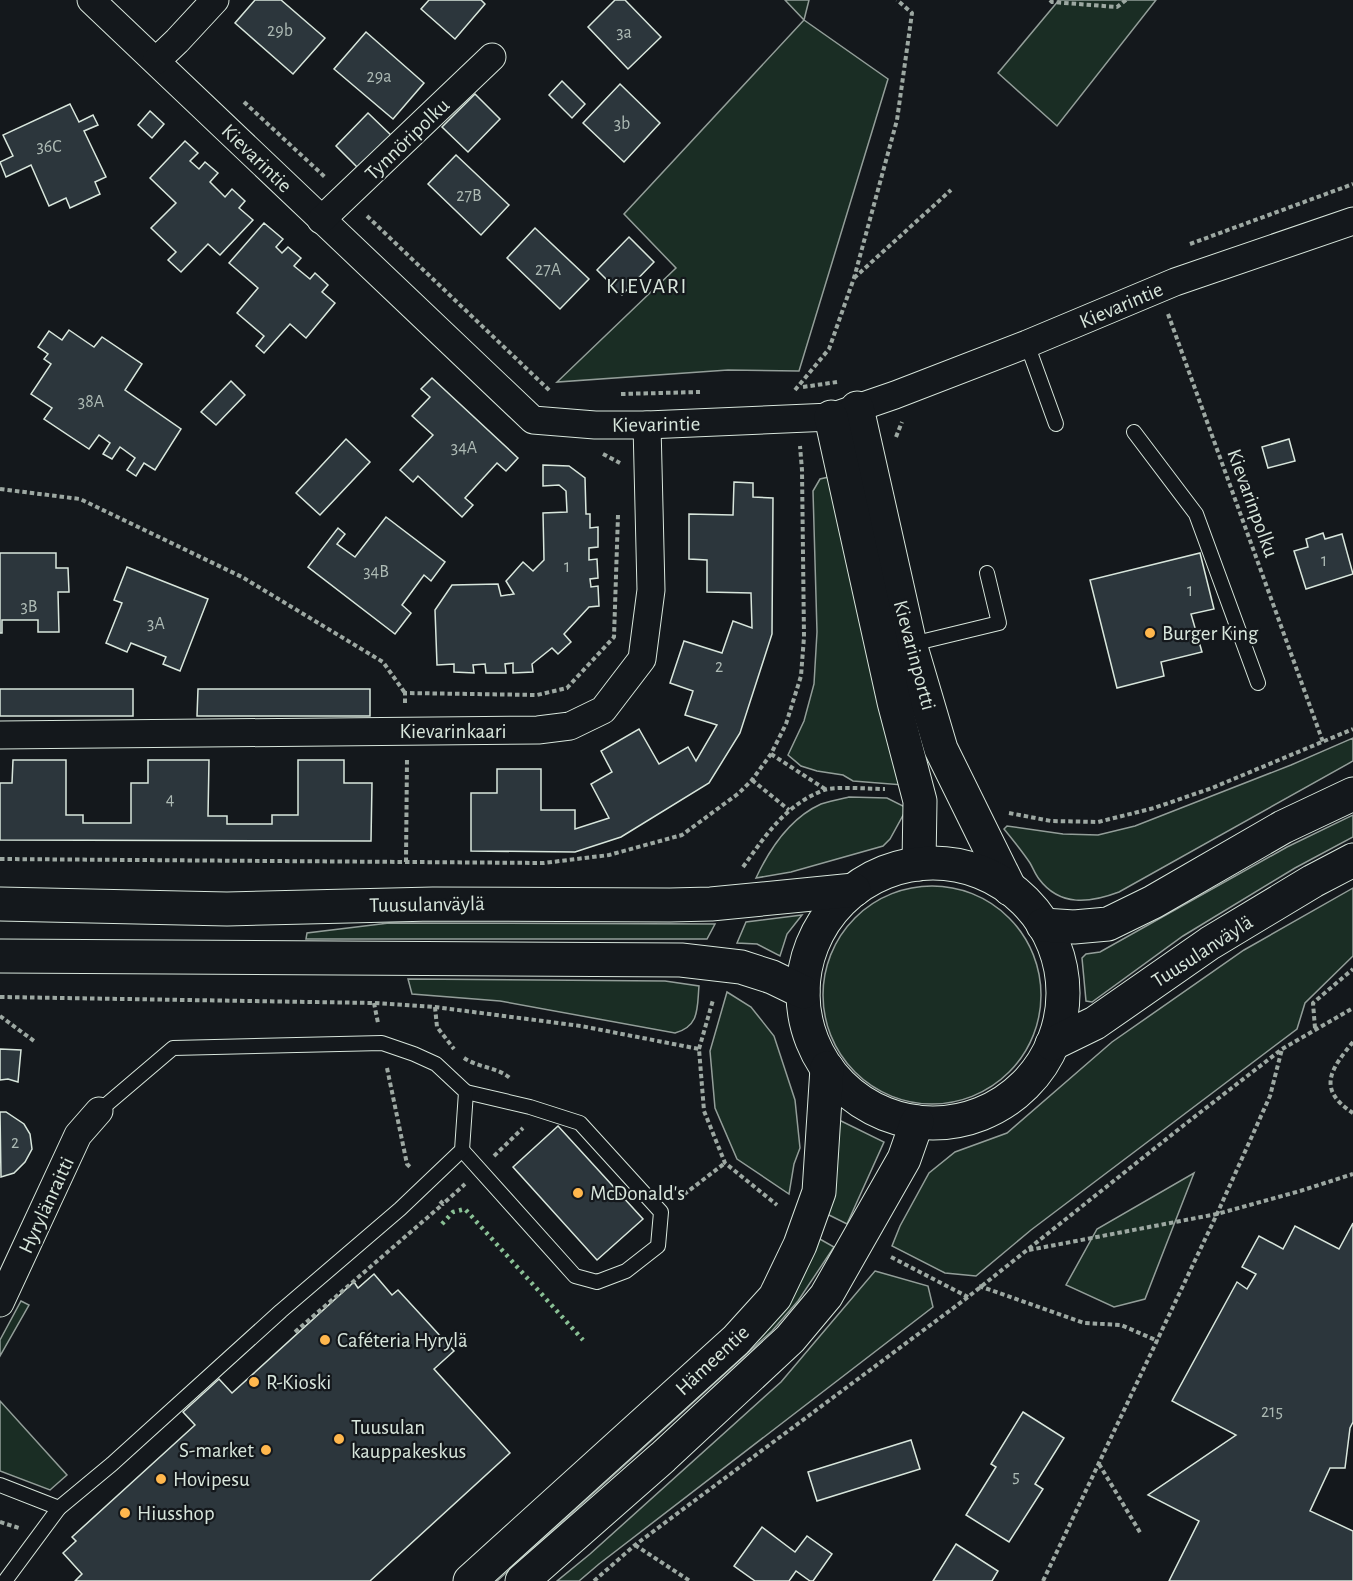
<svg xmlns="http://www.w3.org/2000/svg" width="1353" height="1581" font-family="'Alegreya Sans',sans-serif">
<rect width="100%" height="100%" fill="#14181c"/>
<g fill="#1a2d24" stroke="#939e99" stroke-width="1.5">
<polygon points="785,0 809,0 804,20 888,79 799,371 728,370 557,382 676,268 624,214 804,20"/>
<polygon points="1059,0 1156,0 1057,126 998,73"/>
<polygon points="829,477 903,785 853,781 843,775 817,771 801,766 788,755 804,721 814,684 817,632 813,491 820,479"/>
<path d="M1353 738V761L1119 892C1090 903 1060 907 1039 879 1035 874 1033 868 1030 863 1022 851 1013 840 1004 829L1007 826 1063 834 1098 835 1135 826 1291 765Z"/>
<path d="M849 797 887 798 907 808 890 839 883 846 791 872 756 878C770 848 790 818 821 804 830 801 840 799 849 797Z"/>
<polygon points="1353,815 1353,837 1295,868 1183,936 1092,1002 1086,1001 1082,958 1086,954 1100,952 1287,847"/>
<circle cx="932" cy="995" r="109"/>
<polygon points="1353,888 1353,956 1305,1003 1297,1029 1031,1230 976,1276 945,1273 892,1246 900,1226 929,1173 955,1152 1007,1133 1112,1042 1244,950"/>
<polygon points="802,915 787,934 780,956 757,944 737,943 746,922"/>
<polygon points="389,923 715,924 707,939 306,939 307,933"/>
<path d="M408 979 665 981 699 986C697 1008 700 1026 675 1033L500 1001 412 994Z"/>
<polygon points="727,992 751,1007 774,1036 795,1100 800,1148 794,1164 789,1194 737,1159 715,1108 710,1051"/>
<path d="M837 1119 884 1142 847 1224 825 1213C837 1177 840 1158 837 1119Z"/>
<polygon points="1194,1173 1145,1299 1114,1307 1066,1285 1097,1229"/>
<polygon points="818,1238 834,1247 798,1301 772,1331 497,1581 484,1581"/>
<polygon points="875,1271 928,1286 933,1307 599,1564 579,1581 557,1581 590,1554 781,1382"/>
<polygon points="21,1301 29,1305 0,1356 0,1340"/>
<polygon points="0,1401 67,1475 50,1490 0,1471"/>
</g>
<g fill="#2c363c" stroke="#d8e6dc" stroke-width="1.5">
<polygon points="255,0 281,0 325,38 293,74 235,23"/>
<polygon points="429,0 481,0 485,4 455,39 421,9"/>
<polygon points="615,0 625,0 661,37 628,69 588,27"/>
<polygon points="366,32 424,83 393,119 334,69"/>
<polygon points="562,81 585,104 572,118 549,95"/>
<polygon points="620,84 660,123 624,162 583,123"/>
<polygon points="475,94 500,119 468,152 442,127"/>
<polygon points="70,104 79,122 93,115 98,125 84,131 106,177 95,182 100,194 70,208 66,198 49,206 31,165 6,177 0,162 13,156 3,135"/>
<polygon points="150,111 164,124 152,138 138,125"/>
<polygon points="368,113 394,138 361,171 336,146"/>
<polygon points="185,141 198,153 190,161 199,169 205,162 218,173 210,182 225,197 232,189 245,201 239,208 253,220 220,255 208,244 181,272 168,260 176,252 151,228 176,203 150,178"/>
<polygon points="456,155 509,205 481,235 428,184"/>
<polygon points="264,223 283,239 276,247 282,253 288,247 301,258 294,266 310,279 315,273 328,285 322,292 335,303 306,338 290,324 264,353 256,346 264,336 237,313 258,288 229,263"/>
<polygon points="535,228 589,279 560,309 507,258"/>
<polygon points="629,237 654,262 622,295 597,270"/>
<polygon points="69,330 94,347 102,337 142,364 125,390 181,429 155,470 144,463 136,476 127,470 135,458 120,447 112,459 103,454 110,443 99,435 89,449 44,419 52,408 31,394 51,364 44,359 48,354 38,347 49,331 62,340"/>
<polygon points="432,378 518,458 506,471 497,463 465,498 473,505 462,517 418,476 413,482 400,470 433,435 412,416 430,397 421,389"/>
<polygon points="231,381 245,395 216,425 201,412"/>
<polygon points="346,439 370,462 320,515 296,493"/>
<polygon points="1289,439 1295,461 1268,468 1262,447"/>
<polygon points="543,465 569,466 585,478 586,514 590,514 590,528 598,527 598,547 589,548 589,560 597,559 598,578 590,579 591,587 598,586 599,606 589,607 564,634 571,642 558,654 552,648 532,664 533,672 513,673 513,663 505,664 506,673 486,673 485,664 473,665 474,673 454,672 454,664 437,665 435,610 452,585 498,584 501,596 514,594 506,581 523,562 533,571 544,560 543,513 567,512 566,491 559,485 543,486"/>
<polygon points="734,482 753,483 753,497 773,498 772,634 740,733 709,783 621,837 575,852 471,851 471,793 497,793 497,769 541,769 541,810 575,810 575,829 609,818 591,784 612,772 601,751 639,729 659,764 688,747 696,761 717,725 685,715 693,691 670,683 684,641 722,653 733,621 752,628 751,593 707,592 707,560 689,559 689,514 733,515"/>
<polygon points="386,517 445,562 431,581 424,575 402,605 411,613 395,634 308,567 338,528 345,534 337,544 355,557"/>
<polygon points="1323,533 1325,539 1342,534 1353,574 1306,589 1294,551 1308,547 1306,539"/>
<polygon points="0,553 56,553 56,568 68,568 69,592 58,592 59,632 38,632 38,620 2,620 2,633 0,633"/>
<polygon points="1200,553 1214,609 1191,614 1202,652 1161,662 1164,676 1117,688 1090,580"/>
<polygon points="127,567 208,599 180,671 163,664 166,657 131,643 127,652 106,643 122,603 114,600"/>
<rect x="0" y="689" width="133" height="27"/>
<polygon points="198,689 370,689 370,716 197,716"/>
<polygon points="13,760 66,760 66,815 83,815 83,823 131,823 131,783 148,783 148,760 209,760 208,816 227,816 227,824 272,824 272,815 298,815 298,760 344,760 344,783 372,783 371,841 0,840 0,783 12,783"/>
<polygon points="0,1049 21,1050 18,1082 8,1079 0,1080"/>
<polygon points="0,1112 6,1112 24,1124 30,1134 32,1149 25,1162 14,1173 1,1177"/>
<polygon points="558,1126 643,1219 597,1260 513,1167"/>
<polygon points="1353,1223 1353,1422 1350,1428 1345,1468 1330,1468 1310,1511 1353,1531 1353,1581 1169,1581 1199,1521 1148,1495 1236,1435 1172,1401 1237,1282 1247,1289 1256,1274 1242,1267 1259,1236 1283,1249 1295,1226 1339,1249"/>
<polygon points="374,1274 392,1295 398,1290 454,1351 434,1369 510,1453 370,1581 75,1581 82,1574 63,1553 76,1541 72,1537 195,1425 183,1412 219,1379 232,1393 354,1282 358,1288"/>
<polygon points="1023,1412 1064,1438 1035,1484 1043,1489 1009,1542 966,1515 996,1467 991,1464"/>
<polygon points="911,1440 920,1469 817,1501 808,1472"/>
<polygon points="762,1527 795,1552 807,1536 832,1554 813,1581 810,1581 796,1571 789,1581 755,1581 734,1566"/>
<polygon points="956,1544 998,1571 992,1581 933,1581"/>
</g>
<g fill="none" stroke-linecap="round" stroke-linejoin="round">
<defs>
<g id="service">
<polyline points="1027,344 1056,424"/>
<polyline points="1134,432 1196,514 1258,683"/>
<polyline points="908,645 999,623 987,573"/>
<polyline points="462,1150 575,1276 597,1282 626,1271 658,1246 661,1212 580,1123 530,1107 466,1092"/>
<polyline points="0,1485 59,1508"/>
<polyline points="5,1581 59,1508 112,1464 281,1311 400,1209 462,1150 466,1092 436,1064 414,1054 382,1043 173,1048 99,1111"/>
</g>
<g id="minor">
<polyline points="91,0 533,420 595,425 647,425 831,417 895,395 1027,344 1175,282 1353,221"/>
<polyline points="156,61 177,41 215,0"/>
<polyline points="321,220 492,57"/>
<polyline points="0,735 538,730 570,726 603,710 642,659 651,590 647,425"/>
<polyline points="0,1303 78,1135 99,1111"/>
</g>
<g id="tertiary">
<polyline points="857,408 910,644 941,749 1010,889"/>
<polyline points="831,417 894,702 920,801 919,864"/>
</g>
<g id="primary">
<circle cx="933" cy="993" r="130"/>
<polyline points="0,904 227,909 433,904 670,905 711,904 854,890"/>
<polyline points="1043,925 1074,927 1108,924 1153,902 1283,827 1353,794"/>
<polyline points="0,956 681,960 741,967 772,977 803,992"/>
<polyline points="1052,1044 1095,1023 1210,943 1313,881 1353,860"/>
<polyline points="470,1581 736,1340 775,1297 800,1245 819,1192 827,1068"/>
<polyline points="522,1581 663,1457 790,1339 826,1296 904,1159 917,1122"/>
</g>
</defs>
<use href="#service" stroke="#d8e6dc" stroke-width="16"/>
<use href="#minor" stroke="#d8e6dc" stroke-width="29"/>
<use href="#tertiary" stroke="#d8e6dc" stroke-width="35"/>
<use href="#primary" stroke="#d8e6dc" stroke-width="35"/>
<g stroke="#9da8a2" stroke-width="4" stroke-dasharray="4.5 3" stroke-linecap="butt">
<polyline points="1050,0 1052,2 1117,7 1126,0"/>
<polyline points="244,102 326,178"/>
<polyline points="367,216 550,391"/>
<polyline points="1190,244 1353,184"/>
<polyline points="854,278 951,190"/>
<polyline points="1168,314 1323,742"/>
<polyline points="803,387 837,382"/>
<polyline points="795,390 829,349 854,278 897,120 912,13 897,0"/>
<polyline points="621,394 700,392"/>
<polyline points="896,437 902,422"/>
<polyline points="603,454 620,463"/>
<polyline points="0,489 80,499 242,577 383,662 405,693"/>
<polyline points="405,703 405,693 537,695 567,688 614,637 618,515"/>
<polyline points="771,754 825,789"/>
<polyline points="752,780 789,810"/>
<polyline points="1009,813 1051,821 1098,822 1154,808 1212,788 1353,729"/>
<polyline points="0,859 544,863 609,855 682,835 739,793 752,780 771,754 786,724 801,676 804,637 802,470 800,446"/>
<polyline points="406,862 407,758"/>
<path d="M743 867C766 835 785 805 824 790 835 786 871 789 885 789"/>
<polyline points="0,997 374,1003 435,1007 581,1026 699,1049 704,1111 725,1163 777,1205"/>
<polyline points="374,1003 378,1023"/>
<polyline points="435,1007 437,1027 454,1049"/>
<polyline points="0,1016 34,1041"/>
<polyline points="1315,1028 1313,1003 1353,969"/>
<path d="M1353 1042C1331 1069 1316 1089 1353 1113"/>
<polyline points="699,1049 713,1000"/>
<path d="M464 1058C479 1068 498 1067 511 1079"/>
<polyline points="387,1068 407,1164 411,1168"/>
<polyline points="494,1156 523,1128"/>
<polyline points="678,1199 725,1163"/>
<polyline points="440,1201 443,1204 465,1184"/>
<polyline points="1029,1250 1217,1214 1300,1191 1353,1174"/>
<polyline points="891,1257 968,1297"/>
<polyline points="979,1286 1084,1323 1121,1325 1158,1341"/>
<polyline points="295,1332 443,1204"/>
<polyline points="1099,1464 1141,1534"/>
<polyline points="0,1522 19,1528"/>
<polyline points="635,1545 690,1581"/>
<polyline points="594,1581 635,1545 968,1297 1184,1125 1282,1049 1353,1008"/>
<polyline points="1043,1581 1217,1214 1270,1096 1282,1049"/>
</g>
<use href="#service" stroke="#14181c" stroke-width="14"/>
<use href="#minor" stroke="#14181c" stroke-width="27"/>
<use href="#tertiary" stroke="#14181c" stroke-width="33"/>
<use href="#primary" stroke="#14181c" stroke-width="33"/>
<polyline stroke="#8ac095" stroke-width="4.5" stroke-dasharray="3 4.5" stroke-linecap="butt" points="442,1224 453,1212 465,1209 583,1340"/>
</g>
<g fill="#ffb74d" stroke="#14181c" stroke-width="2">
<circle cx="1150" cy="633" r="6"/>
<circle cx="578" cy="1193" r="6"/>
<circle cx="325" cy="1340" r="6"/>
<circle cx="254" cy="1382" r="6"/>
<circle cx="339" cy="1439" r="6"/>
<circle cx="266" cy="1450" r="6"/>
<circle cx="161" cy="1479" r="6"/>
<circle cx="125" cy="1513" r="6"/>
</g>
<g text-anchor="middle" stroke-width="4.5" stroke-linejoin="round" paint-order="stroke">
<g font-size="18" fill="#adbab4">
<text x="280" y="36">29b</text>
<text x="624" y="38">3a</text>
<text x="379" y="82">29a</text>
<text x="622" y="129">3b</text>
<text x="49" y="152">36C</text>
<text x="469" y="201">27B</text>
<text x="548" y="275">27A</text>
<text x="91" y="407">38A</text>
<text x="464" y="453">34A</text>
<text x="1324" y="566">1</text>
<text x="567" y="572">1</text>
<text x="376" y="577">34B</text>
<text x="1190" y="596">1</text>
<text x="29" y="612">3B</text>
<text x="156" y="629">3A</text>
<text x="719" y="672">2</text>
<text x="170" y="805">4</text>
<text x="15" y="1148">2</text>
<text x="1272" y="1417">215</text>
<text x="1016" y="1482">5</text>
</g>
<g font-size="21" fill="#d8e6dc" stroke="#14181c">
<text transform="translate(407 139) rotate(-44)" y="7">Tynnöripolku</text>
<text transform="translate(257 158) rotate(44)" y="7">Kievarintie</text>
<text transform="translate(1121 305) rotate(-23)" y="7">Kievarintie</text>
<text transform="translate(656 424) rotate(-1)" y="7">Kievarintie</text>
<text transform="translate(1253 503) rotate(70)" y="7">Kievarinpolku</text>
<text transform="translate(915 655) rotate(75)" y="7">Kievarinportti</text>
<text x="453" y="738">Kievarinkaari</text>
<text transform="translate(427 904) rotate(-1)" y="7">Tuusulanväylä</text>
<text transform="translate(1202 951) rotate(-33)" y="7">Tuusulanväylä</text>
<text transform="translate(46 1205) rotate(-65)" y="7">Hyrylänraitti</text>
<text transform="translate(712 1360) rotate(-43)" y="7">Hämeentie</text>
</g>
<g font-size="21" fill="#d8e6dc" stroke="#14181c" text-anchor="start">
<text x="1162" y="640">Burger King</text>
<text x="590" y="1200">McDonald's</text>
<text x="337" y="1347">Caféteria Hyrylä</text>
<text x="266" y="1389">R-Kioski</text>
<text x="351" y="1434">Tuusulan<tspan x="351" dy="24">kauppakeskus</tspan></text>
<text x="254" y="1457" text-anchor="end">S-market</text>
<text x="173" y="1486">Hovipesu</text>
<text x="137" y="1520">Hiusshop</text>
</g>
<g font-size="22" letter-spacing="1.5" fill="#d8e6dc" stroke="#14181c">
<text x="647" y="293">KIEVARI</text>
</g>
</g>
</svg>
